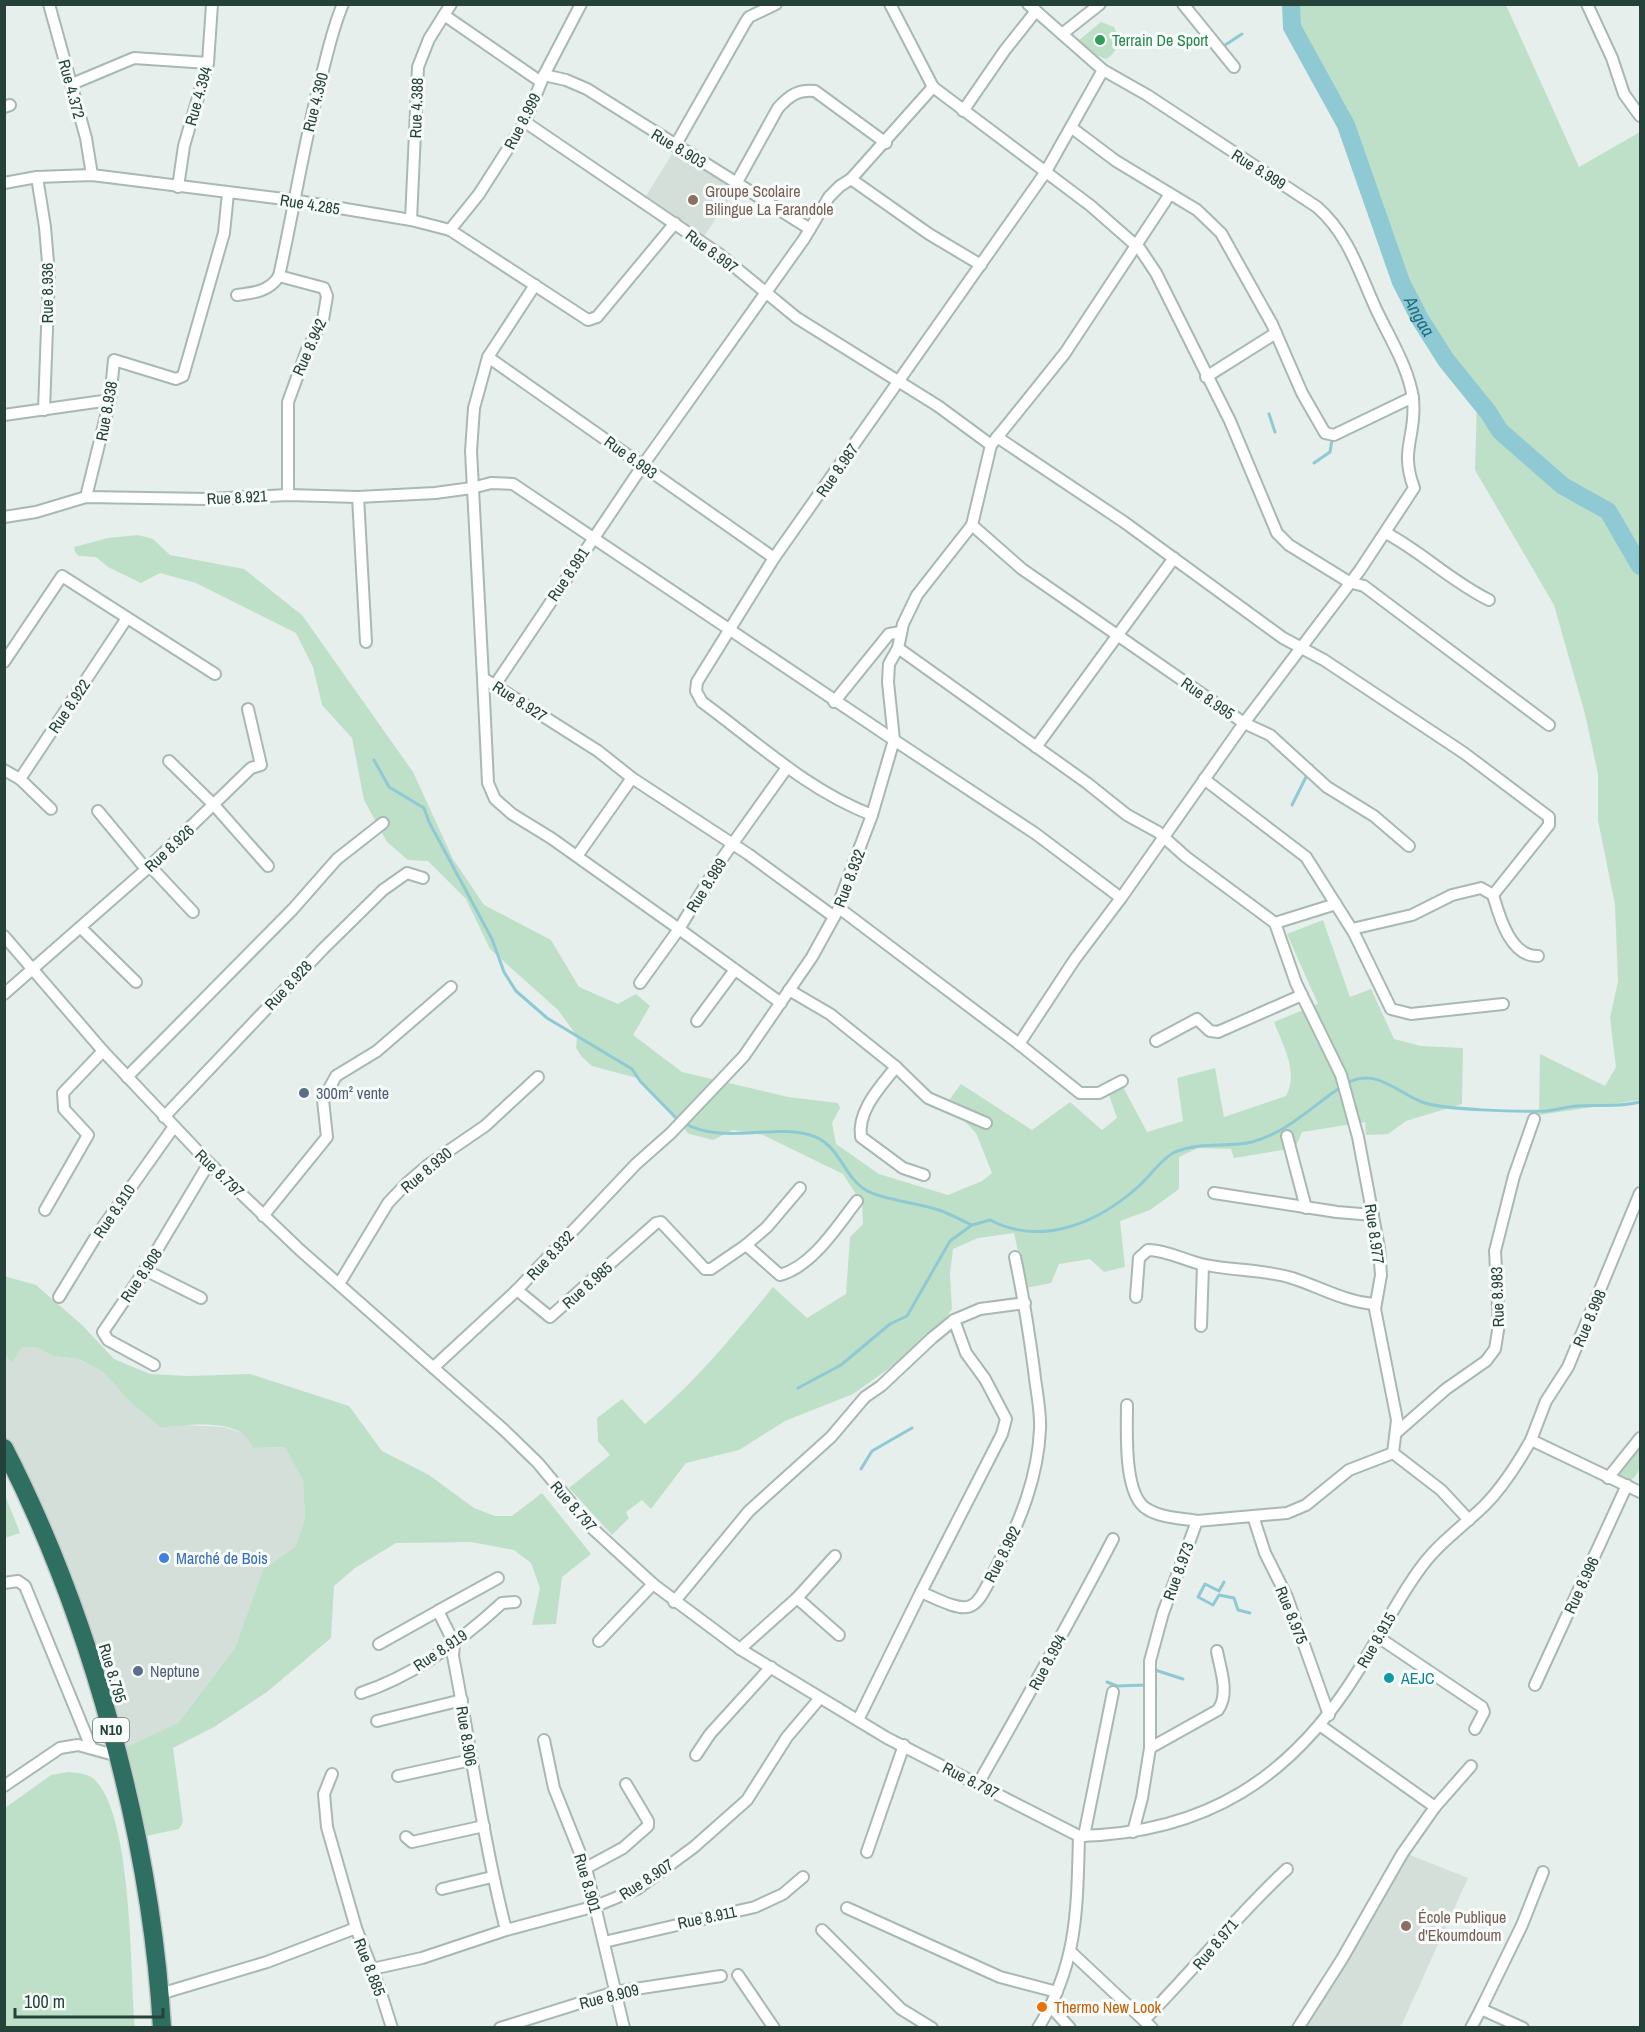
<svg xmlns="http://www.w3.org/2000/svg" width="1645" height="2032" font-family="'Archivo Narrow',sans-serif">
<rect width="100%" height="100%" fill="#e6efeb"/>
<g fill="#d4dfda">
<polygon points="675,149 738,186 704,236 646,196"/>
<polygon points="22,1347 36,1347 53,1356 77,1359 103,1372 132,1404 161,1428 183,1425 224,1427 245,1434 254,1448 286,1447 303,1480 305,1519 295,1547 263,1569 235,1648 178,1723 124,1748 5,1455 4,1355 12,1362"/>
<polygon points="1405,1853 1468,1878 1402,2024 1395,2028 1303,2028 1350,1956"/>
</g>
<g fill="#bfe0c8">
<polygon points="1291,5 1506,5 1579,167 1640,132 1640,1100 1539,1115 1540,1054 1605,1086 1616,1067 1610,1018 1618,981 1615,905 1598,820 1598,774 1585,714 1554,605 1475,470 1477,399 1446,360 1420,319 1401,282 1346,125 1292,27"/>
<path d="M1101 22 1114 27C1120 38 1118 53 1106 59L1093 54 1078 41Z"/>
<path d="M138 535 153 539 170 555 244 569 302 615 413 772 453 859 484 905 551 940 579 987 618 1004 636 994 650 1006 633 1035 682 1072 788 1097 838 1103 840 1108 832 1123 836 1144 879 1174 948 1195 982 1181 992 1173 976 1133 947 1103 961 1084 1032 1130 1070 1102 1102 1130 1117 1118 1109 1095 1123 1087 1147 1132 1183 1121 1177 1078 1215 1068 1224 1117 1286 1096C1299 1072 1283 1046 1274 1022L1318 1004 1287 934 1323 920 1350 997 1371 989 1394 1039 1421 1046 1463 1048 1462 1104 1406 1121 1388 1134 1366 1135 1365 1122 1302 1132 1295 1148 1234 1158 1231 1149 1198 1148 1179 1157V1189L1150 1210 1120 1221 1125 1267 1104 1272 1090 1259 1059 1264 1051 1283 1026 1288 1014 1233 978 1238 953 1249 950 1273 952 1309 932 1338 853 1394 785 1421 739 1450 686 1463 651 1509 642 1500 626 1512 629 1518 612 1535 569 1488 610 1455 598 1441 597 1418 622 1399 645 1424C696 1382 732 1337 773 1287L807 1318 846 1294 850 1237 863 1224 862 1204 843 1174 763 1135 733 1130 713 1140 689 1134 637 1078 592 1066 581 1056 576 1048 577 1036 558 1010 490 949 466 899 428 861 408 860 387 842 364 800 352 738 322 705 313 667 296 633 196 583 160 573 141 583 108 567 96 557 79 556 75 552 74 547 108 538Z"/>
<path d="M4 1276 36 1285 82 1325 114 1359 150 1374 187 1376 250 1374 349 1406 382 1451 429 1475 474 1508 495 1516H512L542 1493 591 1554 562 1577 556 1624 532 1625 540 1588 531 1563 514 1550 471 1542 396 1543 355 1568 334 1586 331 1638 267 1692 214 1727 173 1748 183 1822 179 1829 146 1836 124 1748 178 1723 235 1648 263 1569 295 1547 305 1519 303 1480 285 1447 253 1448C250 1443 247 1436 242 1433 221 1420 184 1425 161 1428L132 1404 103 1372 78 1359 53 1356 36 1347H22L12 1363 5 1355Z"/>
<path d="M1640 1446C1640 1461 1643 1474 1628 1482L1617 1476Z"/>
<polygon points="5,1495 20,1533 5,1538 4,1538"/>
<path d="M68 1772C76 1773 87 1773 94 1779 133 1815 130 1974 135 2027H5V1808L51 1775Z"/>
</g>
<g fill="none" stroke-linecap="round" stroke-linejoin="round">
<g stroke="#8ec9d4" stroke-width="3">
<polyline points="1222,47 1242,34"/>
<polyline points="1269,414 1275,432"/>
<polyline points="1314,463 1330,452 1332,440"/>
<polyline points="374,760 389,787 424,808 429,822 492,939 504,972 516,991 547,1018 632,1069 640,1081 678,1120"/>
<polyline points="1292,805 1312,765"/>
<path d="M1346 1084C1374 1066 1398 1093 1422 1102 1442 1110 1521 1112 1545 1111 1556 1110 1566 1107 1577 1106 1601 1104 1615 1108 1640 1102"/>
<path d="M684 1123C722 1145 770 1124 810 1135 839 1143 842 1174 864 1189 878 1199 919 1203 939 1210 950 1214 961 1220 972 1225"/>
<path d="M798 1388 841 1365 890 1324 907 1316 950 1241 972 1225 990 1220C1042 1247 1098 1223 1139 1186 1150 1176 1162 1158 1175 1152 1202 1141 1226 1148 1252 1142 1288 1132 1311 1107 1341 1087"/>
<polyline points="861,1469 872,1451 912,1428"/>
<polyline points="1224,1582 1219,1591 1205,1584 1198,1597 1213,1605 1219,1595 1234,1598 1238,1610 1250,1613"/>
<polyline points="1152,1669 1183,1679"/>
<polyline points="1107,1682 1117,1686 1146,1685"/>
</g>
<path stroke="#8ec9d4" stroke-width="18" id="s1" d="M1291 4 1292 27 1346 125 1401 282 1420 319 1446 360 1488 412 1500 431 1563 486 1608 511 1640 566"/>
<defs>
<g id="street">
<polyline points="49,4 86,138 92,175"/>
<polyline points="890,4 933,87"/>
<path d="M1028 4 1103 70 1147 95 1317 207C1349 235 1359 272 1376 309 1389 337 1409 368 1413 399 1417 437 1399 448 1414 488L1360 570 1244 723 1270 735 1327 787 1374 816 1409 846"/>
<polyline points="1183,4 1234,67"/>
<polyline points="1587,4 1612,58 1624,94 1640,116"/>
<polyline points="444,15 541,82"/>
<polyline points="1062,34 1100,4"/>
<polyline points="544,75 566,80 587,89 810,229"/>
<polyline points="72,84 134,58 208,63"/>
<polyline points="4,107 10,105"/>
<polyline points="963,111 1005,50 1036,11"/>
<polyline points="525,122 719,254 797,318 938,406 991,445"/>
<polyline points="1072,128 1116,161 1197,210 1221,233 1272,324 1302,393 1325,433 1334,435 1413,397"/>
<polyline points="675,146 745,23 749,17 776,4"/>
<polyline points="37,177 45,227 49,274 44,410"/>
<polyline points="851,179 929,234 981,265"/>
<path d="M737 182 778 108C789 96 798 89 815 91L886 143"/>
<polyline points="4,183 37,177 92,175 292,200 411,220 450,230 588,320 597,317 675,223"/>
<polyline points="178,187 184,146 208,63 212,4"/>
<polyline points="411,220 418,67 429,39 451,4"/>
<polyline points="450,230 479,194 525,122 544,75 581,4"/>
<polyline points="535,285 488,357 474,408 471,451 483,678 598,751 632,778 748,854 833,916"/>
<path d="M237 295C254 293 270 291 279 276"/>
<polyline points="488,357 774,558"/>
<polyline points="1206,377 1276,333"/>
<polyline points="4,415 110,400"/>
<polyline points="997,437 1124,522 1283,638 1324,660 1464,753 1549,817 1549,825 1493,895"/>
<path d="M288 495V402L307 350 323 320 327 296 324 288 279 276C294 209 304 141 322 74 328 51 333 27 343 4"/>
<polyline points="86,497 110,400 114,360 176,379 183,376 224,233 228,193"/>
<polyline points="358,497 366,642"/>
<polyline points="4,517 36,512 86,497 208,499 288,495 358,497 435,493 472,488 491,483 513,484 894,740 872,815 841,897 839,908 812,957 744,1056 671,1133 636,1164 517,1290 435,1366"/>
<polygon points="972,525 1022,569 1244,723 1121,898 1036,834 894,740 888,682 889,664 898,648 903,624 917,595"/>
<polyline points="972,525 991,445 1065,353 1170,194"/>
<path d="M1386 533C1422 552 1452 582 1489 600"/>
<polyline points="898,648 1087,783 1127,815 1158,832 1186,857 1275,923 1296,983 1341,1075 1358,1137 1379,1248 1381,1275 1375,1309 1397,1420 1393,1453 1441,1490 1469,1520"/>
<polyline points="4,662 62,576 215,674"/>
<polyline points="483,678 488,783 495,799 512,814 551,838 679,929 640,983"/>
<polyline points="495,685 643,465 804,239 829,197 840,186 851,179 933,87 1091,206 1140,249 1156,273 1230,421 1277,533 1289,545 1349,582 1364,586 1549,725"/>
<polyline points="834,702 889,634 901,632"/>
<polyline points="1036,747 1174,558"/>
<polyline points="169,761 214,805 268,866"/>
<polyline points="4,770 20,779 51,809"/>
<polyline points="20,779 127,618"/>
<polyline points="1204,779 1306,857 1354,933 1391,1009 1411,1014 1503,1004"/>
<polyline points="98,811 146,869"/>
<path d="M872 815C807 790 758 743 702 702L696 691 697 682 774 558 1045 173 1103 70"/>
<polyline points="577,856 632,778"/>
<polyline points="150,866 193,912"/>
<polyline points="839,908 1019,1044 1080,1093 1099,1093 1122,1081"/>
<polyline points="1275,923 1336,904"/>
<polyline points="81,928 136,982"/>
<path d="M1352 929 1412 915 1452 895 1481 888 1493 895C1499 915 1510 957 1538 956"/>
<path d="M4 936 103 1051 209 1163 300 1250 504 1430 538 1463 591 1527 653 1584 740 1649 887 1738 1079 1836C1077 1909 1078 1964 1038 2028"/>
<polyline points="789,990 830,1014 896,1067 928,1098 986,1123"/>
<polyline points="4,994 150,866 251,768 261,765 248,709"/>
<polyline points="781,1003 679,929 721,860 786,769"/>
<polyline points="697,1021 734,971"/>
<polyline points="1156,1041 1197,1019 1210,1031 1218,1032 1302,995"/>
<polyline points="1019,1044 1075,959 1121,898"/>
<path d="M896 1067C880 1087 857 1111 861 1137L903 1168 924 1175"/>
<polyline points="127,1077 293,909 337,859 383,823"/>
<polyline points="164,1117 323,949 383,890 407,873 423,878"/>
<polyline points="1287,1136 1306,1208"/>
<polyline points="1214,1193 1337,1212 1373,1215"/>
<polyline points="45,1210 88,1135 64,1109 63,1093 103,1051"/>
<polyline points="263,1216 327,1137 323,1100 336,1076 377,1051 451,987"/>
<polyline points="746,1245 767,1227 800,1188"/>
<polyline points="145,1270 201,1298"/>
<polyline points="339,1284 388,1203 407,1183 428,1165 485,1126 538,1077"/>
<path d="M517 1290 550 1317 656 1223 661 1222 705 1269H711L746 1245 780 1275C813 1266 837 1226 857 1201"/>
<polyline points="59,1297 95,1238 173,1128"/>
<path d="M1136 1297 1139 1258 1148 1250C1166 1250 1184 1260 1201 1264 1231 1271 1262 1269 1292 1278 1320 1287 1345 1302 1375 1304"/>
<polyline points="1201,1326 1203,1265"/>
<polyline points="154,1365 108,1340 103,1332 145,1270 209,1163"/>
<path d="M1127 1405C1127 1430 1123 1495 1147 1509 1161 1518 1181 1518 1197 1521"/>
<polyline points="1396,1433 1446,1389 1486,1361 1495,1349 1499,1324 1495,1251 1514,1176 1534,1119"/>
<polyline points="1531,1440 1546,1401 1568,1367 1640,1193"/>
<polyline points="1608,1478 1640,1438"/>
<polyline points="1253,1516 1265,1553 1287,1597 1329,1715"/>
<polyline points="4,1583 18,1581 25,1586 91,1747"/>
<polyline points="921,1592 1002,1434 1006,1419 985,1379 966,1353 954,1320"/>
<polyline points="797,1598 839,1635"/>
<polyline points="674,1602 749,1511 831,1437 865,1397 881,1386 932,1338 954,1320 980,1309 1025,1303"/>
<polyline points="438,1611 498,1578"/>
<polyline points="1378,1637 1482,1707 1484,1712 1475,1729"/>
<polyline points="599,1641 653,1584"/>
<path d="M379 1644 438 1611 454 1643 453 1656C471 1748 483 1840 506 1930"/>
<polyline points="740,1649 797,1598 835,1556"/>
<polyline points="1535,1685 1627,1485"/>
<path d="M361 1693C413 1676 462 1640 502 1603L515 1602"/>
<path d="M858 1720 921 1592C977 1618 973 1613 1000 1560 1021 1519 1038 1476 1040 1429 1041 1410 1036 1390 1034 1370 1029 1332 1023 1295 1015 1257"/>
<polyline points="377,1721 462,1700"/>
<polyline points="1321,1726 1435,1807"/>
<polyline points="544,1740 554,1788 586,1868 624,2028"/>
<path d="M1150 1748 1218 1710C1230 1693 1220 1669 1217 1651"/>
<polyline points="696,1755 710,1734 771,1667"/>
<polyline points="332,1774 324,1794 327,1827 356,1928"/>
<polyline points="398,1776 471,1760"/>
<path d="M978 1784C1024 1703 1070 1622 1113 1539"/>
<polyline points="4,1786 60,1748 78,1745 118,1756"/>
<polyline points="1133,1832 1142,1798 1150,1748 1150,1661 1163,1613 1197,1521 1287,1513 1306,1505 1349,1470 1393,1453"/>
<path d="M1079 1836C1206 1833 1292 1778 1358 1671 1380 1636 1397 1599 1422 1566 1439 1543 1463 1526 1484 1506 1503 1487 1518 1463 1531 1440L1640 1492"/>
<polyline points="1084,1836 1113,1692"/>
<polyline points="406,1837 412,1842 484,1826"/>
<polyline points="867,1852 904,1745"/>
<polyline points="586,1868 623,1848 648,1826 648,1821 626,1784"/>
<polyline points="442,1889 492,1877"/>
<polyline points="847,1908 1000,1977 1057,1992"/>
<polyline points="822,1930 901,2009 932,2028"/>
<polyline points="604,1942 755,1907 783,1894 803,1877"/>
<polyline points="1072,1953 1152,2028"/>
<polyline points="372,1969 422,1958 506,1930 596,1906 637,1889 694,1847 747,1800 787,1737 820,1698"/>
<polyline points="738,1975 774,2028"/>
<polyline points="160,1994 267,1962 356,1928 379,1987 392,2028"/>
<polyline points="1051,2007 1070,2028"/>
<polyline points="1481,2009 1522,1925 1543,1872"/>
<path d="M1144 2020C1193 1971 1236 1916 1287 1869"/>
<polyline points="500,2028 615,1992 721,1976"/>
<polyline points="1298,2028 1342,1959 1402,1854 1435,1807 1471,1766"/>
<polyline points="1471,2028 1481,2009 1523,2028"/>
</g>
<path id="highway" d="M4 1448C91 1617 151 1838 162 2028"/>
</defs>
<use href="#street" stroke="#a8b8b2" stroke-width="14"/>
<use href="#highway" stroke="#c2cac8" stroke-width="21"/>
<use href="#street" stroke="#fff" stroke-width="10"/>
<use href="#highway" stroke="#2f6f62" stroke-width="18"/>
</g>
<circle fill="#2e9e5b" stroke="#f7fbf9" stroke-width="2" cx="1100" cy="40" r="6"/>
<g fill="#8d6e63" stroke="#f7fbf9" stroke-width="2">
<circle cx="693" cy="200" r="6"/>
<circle cx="1406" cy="1926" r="6"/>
</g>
<g fill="#5c6f8a" stroke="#f7fbf9" stroke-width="2">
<circle cx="304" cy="1093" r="6"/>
<circle cx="138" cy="1671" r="6"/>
</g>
<circle fill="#3f7fe0" stroke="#f7fbf9" stroke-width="2" cx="164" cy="1558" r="6"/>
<circle fill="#0f9aa8" stroke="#f7fbf9" stroke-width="2" cx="1389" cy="1678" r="6"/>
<circle fill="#e8710a" stroke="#f7fbf9" stroke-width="2" cx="1042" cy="2007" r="6"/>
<g text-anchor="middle" stroke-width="6" stroke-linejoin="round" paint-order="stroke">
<rect fill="#f7fbf9" stroke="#637a73" stroke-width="1.5" x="93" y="1718" width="36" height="24" rx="4.5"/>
<g font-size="15" font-weight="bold" fill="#24423a">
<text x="111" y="1735">N10</text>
</g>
<g font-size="16" fill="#27864d" stroke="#f7fbf9" text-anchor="start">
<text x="1112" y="46">Terrain De Sport</text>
</g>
<g font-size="16" fill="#24423a" stroke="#f7fbf9">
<text transform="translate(72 89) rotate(75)" y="6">Rue 4.372</text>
<text transform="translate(198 96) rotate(-74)" y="6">Rue 4.394</text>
<text transform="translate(315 102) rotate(-76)" y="6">Rue 4.390</text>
<text transform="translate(416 108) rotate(-88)" y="6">Rue 4.388</text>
<text transform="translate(522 121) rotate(-63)" y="6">Rue 8.999</text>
<text transform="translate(679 148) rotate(31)" y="6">Rue 8.903</text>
<text transform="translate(1259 169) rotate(32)" y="6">Rue 8.999</text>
<text transform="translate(310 204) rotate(9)" y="6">Rue 4.285</text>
<text transform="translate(712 251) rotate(37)" y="6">Rue 8.997</text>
<text transform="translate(47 293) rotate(-90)" y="6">Rue 8.936</text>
<text transform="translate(309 347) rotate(-66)" y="6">Rue 8.942</text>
<text transform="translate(106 411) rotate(-80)" y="6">Rue 8.938</text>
<text transform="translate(631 457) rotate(36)" y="6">Rue 8.993</text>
<text transform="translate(837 470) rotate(-55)" y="6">Rue 8.987</text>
<text transform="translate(237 497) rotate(-3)" y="6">Rue 8.921</text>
<text transform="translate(568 574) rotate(-56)" y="6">Rue 8.991</text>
<text transform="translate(1208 698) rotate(35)" y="6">Rue 8.995</text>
<text transform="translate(520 701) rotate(33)" y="6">Rue 8.927</text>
<text transform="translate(69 706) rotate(-56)" y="6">Rue 8.922</text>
<text transform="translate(169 848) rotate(-43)" y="6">Rue 8.926</text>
<text transform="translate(849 878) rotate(-69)" y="6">Rue 8.932</text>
<text transform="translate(706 885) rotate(-58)" y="6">Rue 8.989</text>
<text transform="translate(288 985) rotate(-47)" y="6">Rue 8.928</text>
<text transform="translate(426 1170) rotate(-40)" y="6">Rue 8.930</text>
<text transform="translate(220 1173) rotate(44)" y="6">Rue 8.797</text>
<text transform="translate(114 1211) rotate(-56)" y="6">Rue 8.910</text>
<text transform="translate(1375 1234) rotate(82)" y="6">Rue 8.977</text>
<text transform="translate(550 1255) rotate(-47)" y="6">Rue 8.932</text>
<text transform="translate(141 1275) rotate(-56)" y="6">Rue 8.908</text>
<text transform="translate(587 1285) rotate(-42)" y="6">Rue 8.985</text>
<text transform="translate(1497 1297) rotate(-92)" y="6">Rue 8.983</text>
<text transform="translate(1589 1318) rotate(-67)" y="6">Rue 8.998</text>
<text transform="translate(574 1506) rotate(49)" y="6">Rue 8.797</text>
<text transform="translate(1002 1554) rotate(-63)" y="6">Rue 8.992</text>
<text transform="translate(1178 1571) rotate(-70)" y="6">Rue 8.973</text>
<text transform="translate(1581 1585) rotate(-65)" y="6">Rue 8.996</text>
<text transform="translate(1292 1615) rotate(68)" y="6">Rue 8.975</text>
<text transform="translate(1376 1640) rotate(-60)" y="6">Rue 8.915</text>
<text transform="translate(440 1650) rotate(-34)" y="6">Rue 8.919</text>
<text transform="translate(1047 1662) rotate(-62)" y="6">Rue 8.994</text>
<text transform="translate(113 1673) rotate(73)" y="6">Rue 8.795</text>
<text transform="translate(467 1736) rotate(81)" y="6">Rue 8.906</text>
<text transform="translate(971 1780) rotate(27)" y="6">Rue 8.797</text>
<text transform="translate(646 1879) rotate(-33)" y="6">Rue 8.907</text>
<text transform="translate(588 1883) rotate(74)" y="6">Rue 8.901</text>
<text transform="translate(707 1917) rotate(-12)" y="6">Rue 8.911</text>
<text transform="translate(1215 1944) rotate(-50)" y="6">Rue 8.971</text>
<text transform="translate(370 1967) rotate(69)" y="6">Rue 8.885</text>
<text transform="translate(609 1996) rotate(-14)" y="6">Rue 8.909</text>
</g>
<g font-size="16" fill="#785e54" stroke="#f7fbf9" text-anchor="start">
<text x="705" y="197">Groupe Scolaire<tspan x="705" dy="18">Bilingue La Farandole</tspan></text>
<text x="1418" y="1923">École Publique<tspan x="1418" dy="18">d'Ekoumdoum</tspan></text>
</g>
<g font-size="16" fill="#4e5e75" stroke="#f7fbf9" text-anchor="start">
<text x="316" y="1099">300m² vente</text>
<text x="150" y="1677">Neptune</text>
</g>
<g font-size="16" fill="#366cbe" stroke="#f7fbf9" text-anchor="start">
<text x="176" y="1564">Marché de Bois</text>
</g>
<g font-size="16" fill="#0d838f" stroke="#f7fbf9" text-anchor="start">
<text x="1401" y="1684">AEJC</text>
</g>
<g font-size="16" fill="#c56008" stroke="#f7fbf9" text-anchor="start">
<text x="1054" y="2013">Thermo New Look</text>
</g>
<g font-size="18" font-style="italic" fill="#1c6f80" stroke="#f7fbf9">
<text dy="6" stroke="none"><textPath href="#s1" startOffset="340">Angaa</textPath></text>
</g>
</g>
<rect width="1645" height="2032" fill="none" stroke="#24423a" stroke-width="12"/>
<path d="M15 2008v9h148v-9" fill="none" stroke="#24423a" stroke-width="3"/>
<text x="24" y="2008" font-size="18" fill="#24423a" stroke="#f7fbf9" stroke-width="4.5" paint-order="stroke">100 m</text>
</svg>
